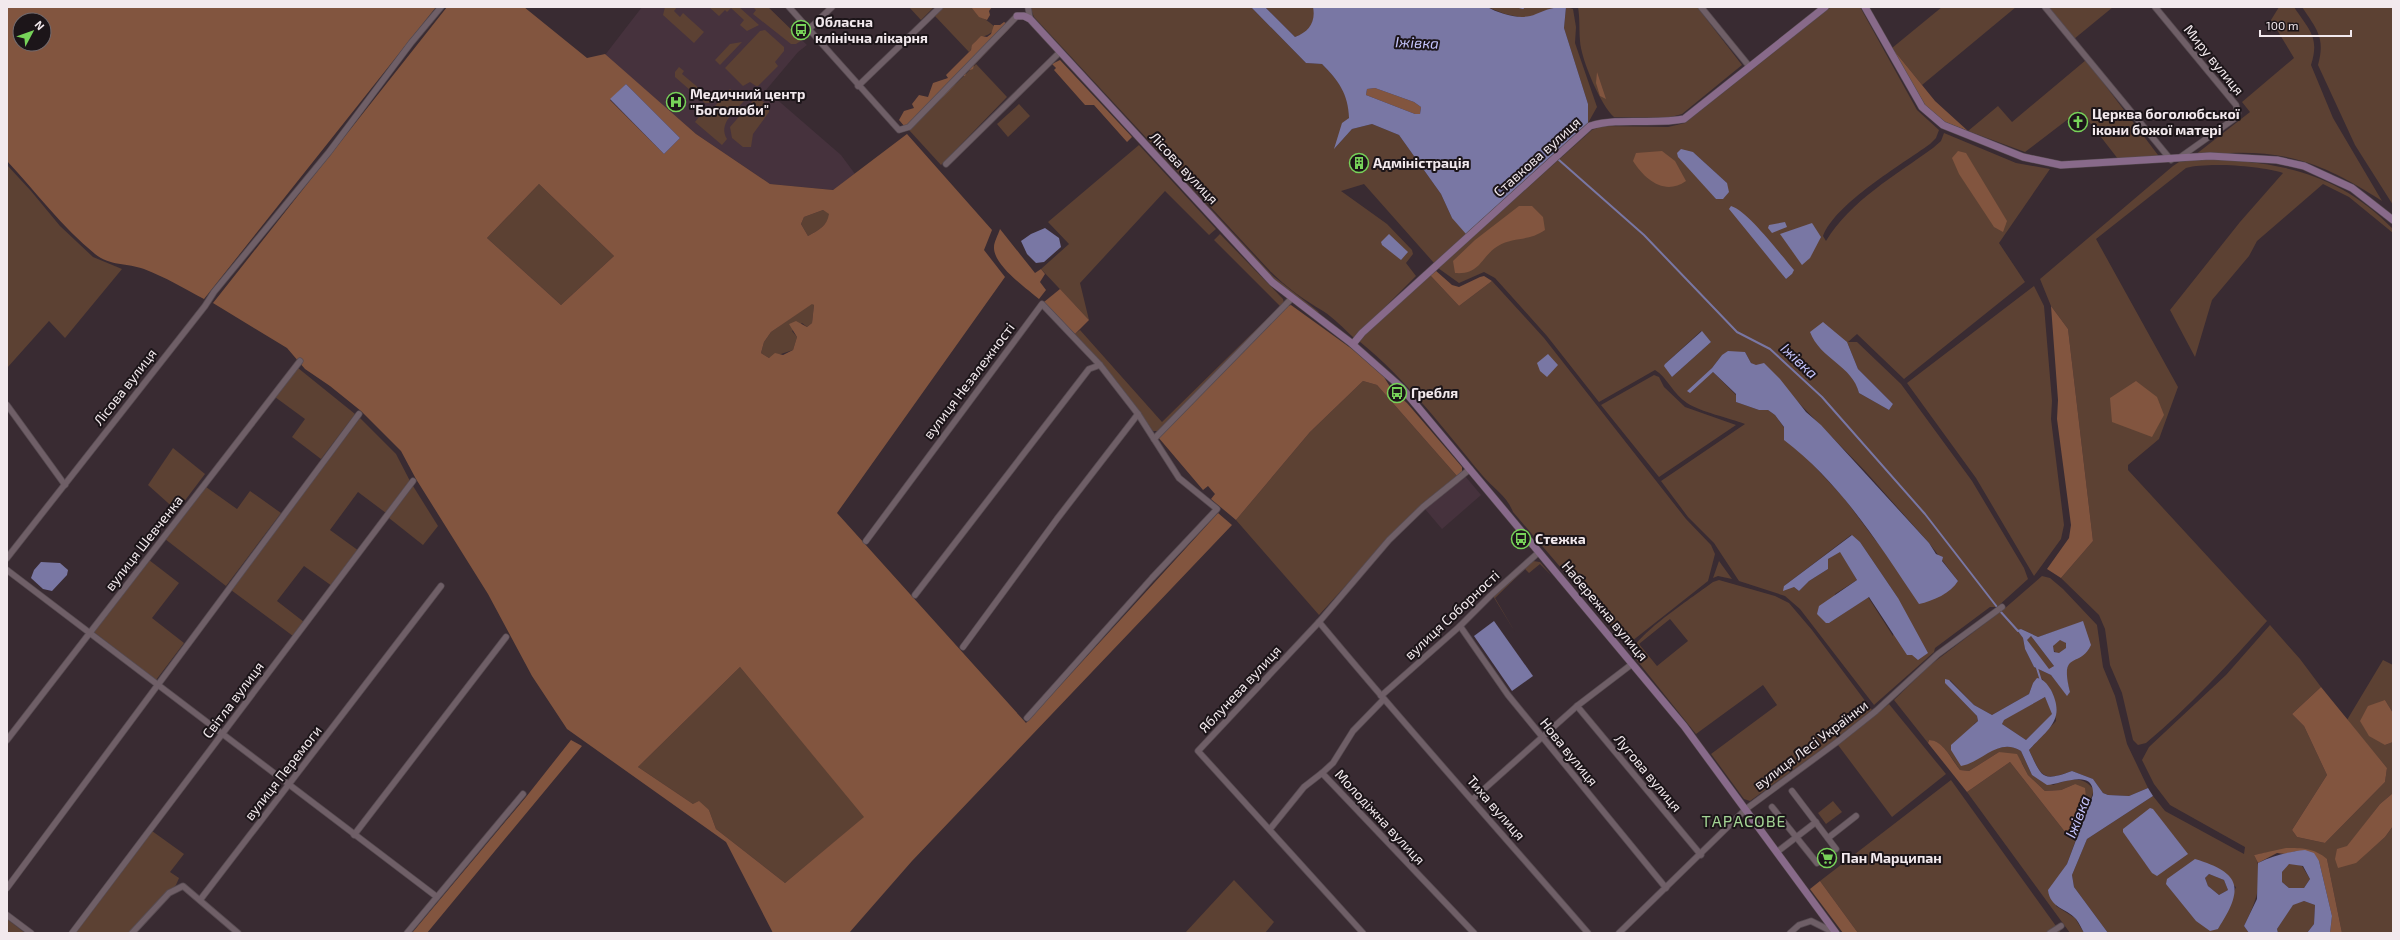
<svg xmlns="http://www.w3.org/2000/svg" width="2400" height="940" font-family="'Exo 2',sans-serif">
<rect width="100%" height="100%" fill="#392b32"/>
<g fill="#46323d">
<polygon points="642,7 768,7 807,45 798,52 766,90 841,155 855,174 833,190 770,184 696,134 605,55"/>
<polygon points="1465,476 1481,495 1442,529 1425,509"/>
</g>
<g fill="#5c4133" fill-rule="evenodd">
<polygon points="665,7 677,7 674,11 680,17 683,13 704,32 694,43 663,15"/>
<polygon points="709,7 739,7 759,25 747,31 740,25 744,20 731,8 727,12 725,10 719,16"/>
<polygon points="753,7 768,7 802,40 796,44 791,44 753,14 756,10"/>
<polygon points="909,7 934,7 921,20"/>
<path d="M937 7H971C980 18 987 19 996 28 990 35 986 35 979 39 973 42 973 48 969 52L934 15Z"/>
<path d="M1030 7H1251L1306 63 1322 64C1336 78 1352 96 1349 117 1347 127 1339 139 1335 148L1352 129 1372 124 1399 135 1441 194 1452 218 1588 104 1564 28 1566 7 1573 9 1576 27 1575 43 1597 107 1588 123 1434 263 1364 184 1341 191 1387 224 1412 250 1413 254 1406 263 1416 276 1354 338C1344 329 1334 318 1323 311 1304 300 1286 287 1270 271L1034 17Z"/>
<polygon points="1265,7 1342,7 1328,26 1295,37"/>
<polygon points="1487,7 1559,7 1543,22 1505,14"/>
<path d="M1578 7H1697L1742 65 1682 114 1667 118 1614 117C1601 106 1581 59 1580 41 1579 29 1580 19 1578 7Z"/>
<path d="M1831 7H1860L1917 110 1939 130 1936 138 1930 144C1901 165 1836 203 1823 236L1826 241C1850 201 1896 175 1933 148L1941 141 1944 133 2016 163 2050 169 1999 243 2025 282 1904 379 1857 334 1848 342H1857L1901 384 1972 481 2024 568 2028 579 1997 607H1990L1935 648 1934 652 1874 705 1800 609 1785 596 1739 581 1714 543 1688 517 1661 481 1745 424C1729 418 1701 412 1687 403 1673 394 1667 377 1655 370L1599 402 1547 336 1495 278 1484 272 1459 283 1438 268 1592 130 1602 126 1668 127 1685 123ZM1693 152 1727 183 1716 199ZM1764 251 1792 274 1786 279ZM1701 331 1711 342 1672 377 1665 364ZM1847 342 1858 369 1893 404 1889 410 1859 393ZM1745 352 1751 363 1795 399 1865 471 1929 543 1958 581 1944 594 1876 541 1844 498 1803 454 1775 415 1768 410H1759L1736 402V395L1713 372 1688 391 1712 368 1722 355ZM1851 535 1860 542 1898 598 1893 636 1868 597 1829 623 1835 594 1857 580 1840 551 1828 559V569L1809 581 1799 591 1794 587 1784 586Z"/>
<polygon points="1942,7 2016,7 1922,85 1892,48"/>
<polygon points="2048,7 2113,7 2074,39"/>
<path d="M2279 7H2294C2309 30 2320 37 2311 65L2333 118 2382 201C2313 156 2276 148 2195 155L2250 112 2242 102 2294 58 2271 20Z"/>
<path d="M2302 7H2393V205L2355 145 2318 65C2326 38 2316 28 2302 7Z"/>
<polygon points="1037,22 1273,276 1320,313 1312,310 1277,283"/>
<polygon points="765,30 784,47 784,51 775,62 778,66 758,86 756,86 750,82 743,86 725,68 760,31"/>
<polygon points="742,42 720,65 715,60 730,44"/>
<polygon points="2086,60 2161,159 2118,159 2080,110 2025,152 1968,131 1998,106 2012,122"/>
<polygon points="976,64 1007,97 941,165 909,130"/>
<polygon points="679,67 684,71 682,74 707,95 710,92 716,97 711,103 705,103 675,77 675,72"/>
<path d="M730 89 744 101C734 112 718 124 727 139L722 145 695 122 703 112 707 115Z"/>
<polygon points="757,96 769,107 769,112 753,134 751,147 743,147 732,138 730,127"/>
<polygon points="1019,104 1030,116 1008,137 997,124"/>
<polygon points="1139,145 1216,229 1209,235 1165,191 1080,283 1089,320 1041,269 1069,244 1048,222"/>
<path d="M2202 159C2277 161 2338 172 2393 229V233L2349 197 2323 184 2257 241 2249 256 2212 300 2195 357 2170 310 2240 222 2283 173C2261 166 2209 162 2186 168L2096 239 2178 387 2159 439 2128 465V470L2267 621C2229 664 2190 706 2146 743L2138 745 2133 740 2122 693 2110 665 2105 629 2099 615 2061 578 2093 541 2068 329 2051 306 2040 279 2173 166 2179 162Z"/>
<polygon points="7,165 31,191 60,226 93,257 122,269 65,338 49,321 7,368"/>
<polygon points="539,184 614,256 561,305 487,238"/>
<path d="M823 210 830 214C827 226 819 230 808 236L801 224 804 217Z"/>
<polygon points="1220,234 1283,299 1284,303 1159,431 1153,431 1102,363 1075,334 1080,330 1162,422 1280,306 1214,240"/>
<path d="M1430 275 1459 306 1492 281 1544 338 1686 519 1711 545 1715 554 1708 581 1627 645 1513 512C1507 496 1493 488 1482 475 1443 428 1407 380 1359 341L1365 334Z"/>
<polygon points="2034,286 2044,306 2052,401 2051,419 2064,525 2061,539 2034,576 1976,478 1907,383"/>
<polygon points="812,303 814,305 812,323 807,327 802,323 792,331 797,337 793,350 769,358 761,353 764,342 771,332"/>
<polygon points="298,368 355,414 321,459 292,437 305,419 275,397"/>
<polygon points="1654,375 1659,377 1664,387 1685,407 1736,425 1659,477 1601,405"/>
<polygon points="1363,381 1377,385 1457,476 1388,539 1319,615 1236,520 1310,432"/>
<polygon points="360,418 396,454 410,481 386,513 358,492 330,530 359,551 332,586 304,566 277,601 304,622 293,636 231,590"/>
<polygon points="173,448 205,474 177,511 148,485"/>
<polygon points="413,486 438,526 423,545 389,518"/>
<polygon points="206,487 237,509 250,491 281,513 226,586 165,539"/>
<polygon points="149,560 179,583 152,618 184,643 156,680 94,632"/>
<polygon points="1533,561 1540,562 1551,575 1540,564 1529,573 1525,569 1495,598 1515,632 1493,596"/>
<polygon points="1719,561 1732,579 1718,576 1713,578"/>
<path d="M2042 576 2050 578 2063 589 2097 625 2103 667 2115 696 2127 744 2148 788 2129 796 2108 795 2103 793 2093 779 2072 771C2042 782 2042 777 2029 750L2056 721 2053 694 2042 679 2033 683 2029 694 1992 715 1974 705 1950 680V688L1977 716 1978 721 1974 724 1965 765C1982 756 2002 739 2021 751L2032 775 2053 785C2068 780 2082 774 2094 790L2067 864 2060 875 2056 906 2075 918 2084 933H2070L1967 792 2010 762 2069 837 2075 784 2061 790 2045 791 2028 775 2022 763 1999 752 1969 771 1960 770C1953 760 1942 740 1929 740L1928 743 1894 700 1929 666 2004 609ZM2083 622 2088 650 2069 662 2065 674 2070 692 2067 695 2051 675 2034 667 2025 649 2023 638 2017 630 2021 629 2038 637Z"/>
<path d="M1719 580 1775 596 1789 603 1812 630 1872 710 1835 740 1750 801 1744 799 1711 754 1777 705 1763 685 1696 734 1631 653C1636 634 1696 595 1713 582ZM1670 619 1688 641 1657 666 1639 644Z"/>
<path d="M2270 625 2300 659 2321 687 2292 714 2304 726 2327 775 2292 830 2297 837 2325 843 2385 782 2387 768 2347 720 2383 660 2393 665V713L2385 700V745L2393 742V793L2380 804 2347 847 2371 849 2385 837 2393 826V933H2342L2327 859 2270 852 2254 855C2267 877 2254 906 2244 926L2249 933H2108L2074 887 2072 875 2087 839 2153 796 2165 811 2244 854 2245 847 2170 805 2154 784 2142 760 2149 747 2226 675ZM2195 859 2236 887 2218 929Z"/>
<polygon points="2031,636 2054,666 2049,670 2026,640"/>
<circle cx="2060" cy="647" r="7"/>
<polygon points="740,667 865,817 785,883 716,829 709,810 693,804 638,767"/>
<polygon points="2045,697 2053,714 2026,740 2002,724 2003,720"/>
<polygon points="1889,704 1946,774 1892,817 1838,745"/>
<polygon points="1951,780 2061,933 1858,933 1820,881"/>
<polygon points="1833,801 1842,812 1826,824 1818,813"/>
<polygon points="152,831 184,854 170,872 179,878 176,885 128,933 75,933"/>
<polygon points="2289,863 2302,866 2310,879 2304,888 2289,888 2282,882 2282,872"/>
<polygon points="2209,874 2224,880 2228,890 2219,895 2208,886 2205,878"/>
<polygon points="1234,880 1274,922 1265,933 1185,933"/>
<polygon points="2304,901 2315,905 2314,924 2307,933 2278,933 2277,929 2293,904"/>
<polygon points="7,919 25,933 7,933"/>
</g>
<g fill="#82553f" fill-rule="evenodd">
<path d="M7 7H436L204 299C185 289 165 277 144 269 128 263 109 266 95 254 62 227 36 192 7 161ZM20 20H44V44H20Z"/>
<path d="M447 7H524L587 58 605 54 696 134 770 184 833 190 907 134 992 230 984 250 1005 277 837 513 1026 723 1218 513 1232 525 912 861 849 933H773L726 842 567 729 532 676 488 594 416 479 401 451 361 411 330 386 305 369 287 348 213 303ZM626 84 680 138 664 154 610 100ZM539 184 614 256 561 305 487 238ZM823 210 829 214C827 226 819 230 808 236L801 224 804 217ZM812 304 814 305 812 323 807 327 796 321 789 324 797 337 793 350 783 355 775 353 769 358 761 353 764 342 771 332ZM740 667 864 817 785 883 716 829 709 810 699 801 693 804 638 767Z"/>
<polygon points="971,7 992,7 989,11 990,15 987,20 979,17"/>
<path d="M1004 22 1011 26 1008 30 974 65 973 69 967 71 965 76H961C955 88 933 106 922 115 920 117 919 121 917 123 914 125 908 126 905 127L899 120 904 111 914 108 912 104 919 95 928 97 933 83 948 78 946 75 971 50 972 45 981 36 987 37 991 34 994 25H1000Z"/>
<polygon points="1892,48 1935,101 1968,131 1945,122 1925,105"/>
<polygon points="1060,60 1132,137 1127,142 1094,105 1085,105 1054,70 1056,68 1052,64"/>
<polygon points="1597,72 1606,99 1600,96 1596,83"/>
<polygon points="1375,88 1414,102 1421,107 1420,114 1415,114 1366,95 1367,89"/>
<path d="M1662 151 1675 161 1686 181C1665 196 1645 180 1633 161L1636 153Z"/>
<polygon points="1958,151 1966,153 2007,221 2003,232 1994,227 1959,174 1952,158"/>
<path d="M1519 206H1532L1543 217 1545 230C1528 242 1514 236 1498 246 1480 257 1481 275 1455 273L1453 261 1475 240Z"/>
<path d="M1000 229 1035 273 1041 269 1045 274 1040 282 1046 290 1039 299C1026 288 993 265 994 247 994 242 998 235 1000 229Z"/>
<polygon points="1435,270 1452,285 1459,287 1480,277 1484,276 1492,281 1459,306 1430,275"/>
<polygon points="1060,289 1089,320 1075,334 1044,302"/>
<polygon points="1291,305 1352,349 1384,377 1392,390 1407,403 1462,467 1462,472 1457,476 1377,385 1363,381 1310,432 1236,520 1211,499 1215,494 1208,486 1203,490 1158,437 1288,306"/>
<polygon points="2051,306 2068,329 2093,541 2061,578 2047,569 2069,538 2071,525 2057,419 2058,400"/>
<polygon points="2136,381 2157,397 2164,415 2152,437 2112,422 2110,398"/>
<polygon points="2321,687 2387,768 2385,782 2325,843 2297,837 2292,830 2327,775 2304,726 2292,714"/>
<polygon points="2385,700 2393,713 2393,742 2385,745 2369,736 2360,721 2368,706"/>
<polygon points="571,740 582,746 427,933 412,933 526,797"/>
<path d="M1929 740C1943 740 1952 760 1960 770L1969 771 1999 752 2017 754 2028 775 2045 791 2061 790 2075 784 2085 788 2086 799 2069 837 2010 762 1967 792 1928 743Z"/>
<polygon points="2393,793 2393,826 2385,837 2356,863 2338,868 2335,859 2337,849 2347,846 2380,804"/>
<path d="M2286 848C2303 848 2314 848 2327 859L2342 933H2330L2332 916 2319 861 2295 851 2287 854 2277 853 2258 863 2254 855Z"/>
<polygon points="1820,881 1858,933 1843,933 1810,889"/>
</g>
<g fill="#7977a4" fill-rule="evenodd">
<path d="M1251 7H1265L1295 37C1309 32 1316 22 1313 7H1487C1501 14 1521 21 1536 14 1549 9 1552 7 1566 7L1564 28 1588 104V123L1466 234 1452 218 1441 194 1399 135 1372 124 1352 129 1334 149 1342 123 1349 118C1348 94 1339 81 1322 64L1306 63ZM1375 88 1414 102 1421 107 1420 114H1415L1366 95 1367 89Z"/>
<polygon points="626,84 680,138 664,154 610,99"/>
<polygon points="1681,149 1693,152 1727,183 1729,192 1723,199 1716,199 1678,157 1677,153"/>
<path d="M1731 206C1748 211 1780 254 1794 270L1792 274 1786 279 1729 209Z"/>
<polygon points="1785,222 1787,227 1772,233 1768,228 1769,225"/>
<polygon points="1812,223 1821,237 1810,258 1802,265 1780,234"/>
<polygon points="1045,228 1059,238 1061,247 1044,262 1036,263 1027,254 1021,241 1031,234"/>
<polygon points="1389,234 1408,252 1401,260 1382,245 1381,242"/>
<path d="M1823 322 1847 342 1858 369 1893 404 1889 410 1859 393C1853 366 1820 359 1810 332Z"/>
<polygon points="1702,331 1711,342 1672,377 1664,366 1665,364"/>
<path d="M1728 351 1745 352 1751 363 1756 365 1764 363 1780 379 1806 412 1821 425 1929 543 1936 554 1943 557 1942 561 1958 581C1951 593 1933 601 1919 604 1880 546 1841 483 1784 440V427L1775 415 1768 410H1759L1736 402V394L1713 372 1690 393 1687 391 1712 368 1722 355Z"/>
<polygon points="1548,354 1558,365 1547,377 1540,371 1537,363"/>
<polygon points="1852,535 1860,542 1898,598 1928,653 1918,660 1912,655 1907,655 1869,597 1829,623 1826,623 1817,614 1819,606 1857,580 1840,552 1828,559 1828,569 1809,581 1799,591 1794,587 1783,591 1784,586"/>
<polygon points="41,562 60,563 68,570 67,575 52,591 43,589 31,578 34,570"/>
<polygon points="1494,621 1533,676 1512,691 1474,636"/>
<path d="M2083 621 2091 645C2080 669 2059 649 2070 692L2067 696 2051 675 2034 667 2025 649 2023 638 2017 630 2021 629 2038 637ZM2031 636 2054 666 2049 669 2027 640ZM2060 640 2066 643V648L2059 653 2054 652 2053 646Z"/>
<path d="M2037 678C2044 679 2047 684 2051 690 2066 720 2048 729 2029 750 2042 778 2042 782 2072 771L2093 779 2103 793 2108 795 2129 796 2148 788 2153 796 2087 839 2072 875 2074 887 2108 933H2084C2082 929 2079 923 2076 919 2066 908 2050 908 2048 890L2067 864 2093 795C2095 767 2059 785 2047 785L2032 775 2021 751C1998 737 1983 762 1961 766L1951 750V745L1978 721 1977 716 1945 683V679L1949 680 1974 705 1992 715 2029 694 2033 683ZM2045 697 2052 714 2026 740 2002 724 2004 720Z"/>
<polygon points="2150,808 2153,809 2188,854 2157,876 2152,873 2123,832 2123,829"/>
<path d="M2305 850 2314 853 2319 861 2332 916 2330 933H2307L2314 924 2315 905 2304 901 2293 905 2277 929 2278 933H2249L2244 926 2257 899 2258 863C2274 855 2288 852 2305 850ZM2289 864 2303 866 2310 879 2304 888H2289L2282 882V872Z"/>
<path d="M2195 859C2242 873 2244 889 2218 929L2210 931 2196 921 2166 884 2167 879ZM2209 874 2224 880 2228 890 2219 895 2208 886 2205 878Z"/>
</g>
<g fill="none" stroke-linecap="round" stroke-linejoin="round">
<g stroke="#7977a4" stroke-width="2">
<polyline points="1519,7 1523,8"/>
<polyline points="1559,160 1644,235 1737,332 1770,349 1822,397 1925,514 1997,607"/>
<polyline points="2000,611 2018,631"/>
<polyline points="2037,668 2041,681"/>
</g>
<defs>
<g id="street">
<polyline points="789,7 899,130 909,127 1017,16"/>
<polyline points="1028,7 1030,19"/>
<polyline points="1701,7 1749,66"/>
<polyline points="2045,7 2171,160"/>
<polyline points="2155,7 2236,105 2238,113 2234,119 2179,158"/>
<polyline points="809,29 832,7"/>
<polyline points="858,86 940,7"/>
<polyline points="946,164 1060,52"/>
<polyline points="7,405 65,485"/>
<polyline points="866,541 1042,304 1100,365 1138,414 1154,439"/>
<polyline points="7,558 205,306 214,292 329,152 411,43 441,7"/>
<polyline points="7,570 437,897"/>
<polyline points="915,595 1089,369 1100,365"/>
<path d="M1319 622C1406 727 1498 829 1588 933"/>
<polyline points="1460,626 1508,695 1666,888"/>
<polyline points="963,647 1057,519 1138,414"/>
<polyline points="1381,696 1460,626 1490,596 1539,552"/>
<polyline points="1577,706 1701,855"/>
<polyline points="1027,718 1152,578 1217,509 1179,478 1154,439 1291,299"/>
<polyline points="7,740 300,361"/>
<polyline points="1322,773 1333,763 1353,731 1383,700"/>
<polyline points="1792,791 1836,849"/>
<polyline points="1473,799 1577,706 1632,664"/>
<polyline points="1772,807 1817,863"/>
<polyline points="1270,829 1304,787 1322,773 1474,933"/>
<polyline points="354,835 506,637"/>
<polyline points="1828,838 1856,816"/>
<polyline points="1777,852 1816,822"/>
<polyline points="7,888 359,414"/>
<polyline points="200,900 441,586"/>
<polyline points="7,915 31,933"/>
<polyline points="72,933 413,481"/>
<polyline points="132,933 169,893 183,886 238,933"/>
<polyline points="407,933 523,794"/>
<polyline points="1363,933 1198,751 1319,622 1389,540 1423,507 1470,469"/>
<polyline points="1619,933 1746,809 1837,742 1876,711 1938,654 2002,607"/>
<polyline points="1790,933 1799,925 1811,921 1835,933"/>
<polyline points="2050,933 2061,926"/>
</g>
<g id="secondary">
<polyline points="1865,7 1922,107 1943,125 2023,157 2061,165 2210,156 2277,160 2304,166 2352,188 2393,220"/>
<polyline points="1017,16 1024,16 1030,19 1272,282 1350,342 1402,388 1684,726 1836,933"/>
<path d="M1353 344 1362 333 1590 126C1620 117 1653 125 1684 119L1825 7"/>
</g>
</defs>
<use href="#street" stroke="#574b51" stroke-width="7"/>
<use href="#secondary" stroke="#574b51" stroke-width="8"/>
<use href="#street" stroke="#6f5f67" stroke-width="5.5"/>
<use href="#secondary" stroke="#886a8a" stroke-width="7"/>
</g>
<defs>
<symbol id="bus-ring" viewBox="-11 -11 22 22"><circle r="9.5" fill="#1c1519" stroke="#77d259" stroke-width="1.5"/><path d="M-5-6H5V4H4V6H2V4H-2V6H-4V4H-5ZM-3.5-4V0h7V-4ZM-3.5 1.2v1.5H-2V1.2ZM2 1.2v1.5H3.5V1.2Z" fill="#77d259"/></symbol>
<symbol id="hospital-ring" viewBox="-11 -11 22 22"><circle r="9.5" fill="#1c1519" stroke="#77d259" stroke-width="1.5"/><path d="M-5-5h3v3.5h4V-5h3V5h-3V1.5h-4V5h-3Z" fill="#77d259"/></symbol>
<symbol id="church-ring" viewBox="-11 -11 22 22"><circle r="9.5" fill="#1c1519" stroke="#77d259" stroke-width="1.5"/><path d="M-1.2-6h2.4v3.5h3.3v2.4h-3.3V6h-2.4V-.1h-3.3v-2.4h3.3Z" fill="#77d259"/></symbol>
<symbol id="building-ring" viewBox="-11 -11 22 22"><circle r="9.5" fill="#1c1519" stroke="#77d259" stroke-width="1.5"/><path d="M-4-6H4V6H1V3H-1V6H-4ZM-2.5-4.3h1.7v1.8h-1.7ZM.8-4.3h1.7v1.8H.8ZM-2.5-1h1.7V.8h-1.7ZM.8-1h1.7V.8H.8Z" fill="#77d259"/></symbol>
<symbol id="supermarket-ring" viewBox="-11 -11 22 22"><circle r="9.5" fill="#1c1519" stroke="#77d259" stroke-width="1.5"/><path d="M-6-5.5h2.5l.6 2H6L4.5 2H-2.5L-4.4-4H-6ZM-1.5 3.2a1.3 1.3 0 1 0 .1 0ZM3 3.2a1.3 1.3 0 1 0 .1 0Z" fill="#77d259"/></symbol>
</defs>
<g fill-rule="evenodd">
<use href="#bus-ring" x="790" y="19" width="22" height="22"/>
<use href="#hospital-ring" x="665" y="91" width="22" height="22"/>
<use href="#church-ring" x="2067" y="111" width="22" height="22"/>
<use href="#building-ring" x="1348" y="152" width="22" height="22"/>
<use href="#bus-ring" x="1386" y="382" width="22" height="22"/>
<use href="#bus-ring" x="1510" y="528" width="22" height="22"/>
<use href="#supermarket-ring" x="1816" y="847" width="22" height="22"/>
</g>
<g text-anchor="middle" stroke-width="4" stroke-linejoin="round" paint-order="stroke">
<g font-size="14" font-weight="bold" fill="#f2e9ed" stroke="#1c1519" text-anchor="start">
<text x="815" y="27">Обласна<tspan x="815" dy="16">клінічна лікарня</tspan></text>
<text x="690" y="99">Медичний центр<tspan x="690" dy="16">"Боголюби"</tspan></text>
<text x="2092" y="119">Церква боголюбської<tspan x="2092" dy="16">ікони божої матері</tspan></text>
<text x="1373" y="168">Адміністрація</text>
<text x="1411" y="398">Гребля</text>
<text x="1535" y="544">Стежка</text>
<text x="1841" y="863">Пан Марципан</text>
</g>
<g font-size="14" fill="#f2e9ed" stroke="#1c1519">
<text transform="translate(2214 60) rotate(51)" y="5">Миру вулиця</text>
<text transform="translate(1537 157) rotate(-42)" y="5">Ставкова вулиця</text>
<text transform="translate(1184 168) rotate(47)" y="5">Лісова вулиця</text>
<text transform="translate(969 381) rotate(-53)" y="5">вулиця Незалежності</text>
<text transform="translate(125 387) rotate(-52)" y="5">Лісова вулиця</text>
<text transform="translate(144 543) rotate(-52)" y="5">вулиця Шевченка</text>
<text transform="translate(1605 611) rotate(50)" y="5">Набережна вулиця</text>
<text transform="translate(1452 615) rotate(-43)" y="5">вулиця Соборності</text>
<text transform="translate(1240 689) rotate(-47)" y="5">Яблунева вулиця</text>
<text transform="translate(233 700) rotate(-53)" y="5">Світла вулиця</text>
<text transform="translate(1811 745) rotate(-37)" y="5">вулиця Лесі Українки</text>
<text transform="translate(1569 752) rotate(51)" y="5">Нова вулиця</text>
<text transform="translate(283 773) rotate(-52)" y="5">вулиця Перемоги</text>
<text transform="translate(1648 773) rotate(50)" y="5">Лугова вулиця</text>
<text transform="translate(1496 808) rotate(49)" y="5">Тиха вулиця</text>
<text transform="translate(1380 817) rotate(47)" y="5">Молодіжна вулиця</text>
</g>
<g font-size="15" font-style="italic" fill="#c4c3fb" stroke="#1c1519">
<text transform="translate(1417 43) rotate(2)" y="5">Іжівка</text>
<text transform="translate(1799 361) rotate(43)" y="5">Іжівка</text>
<text transform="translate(2078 817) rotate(-69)" y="5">Іжівка</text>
</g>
<g font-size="16" letter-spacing="1" fill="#a3d494" stroke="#1c1519">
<text x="1744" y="827">ТАРАСОВЕ</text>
</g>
</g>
<rect width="2400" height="940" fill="none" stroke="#f2e9ed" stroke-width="16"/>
<g transform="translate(32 32) rotate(49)"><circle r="19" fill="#1c1519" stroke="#726a6e"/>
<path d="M0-3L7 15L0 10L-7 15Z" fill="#77d259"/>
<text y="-6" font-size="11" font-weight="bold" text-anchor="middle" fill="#f2e9ed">N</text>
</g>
<path d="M2260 30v6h91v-6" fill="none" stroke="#f2e9ed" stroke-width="2"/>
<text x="2266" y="30" font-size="12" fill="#f2e9ed" stroke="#1c1519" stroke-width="3" paint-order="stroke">100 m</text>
</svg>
